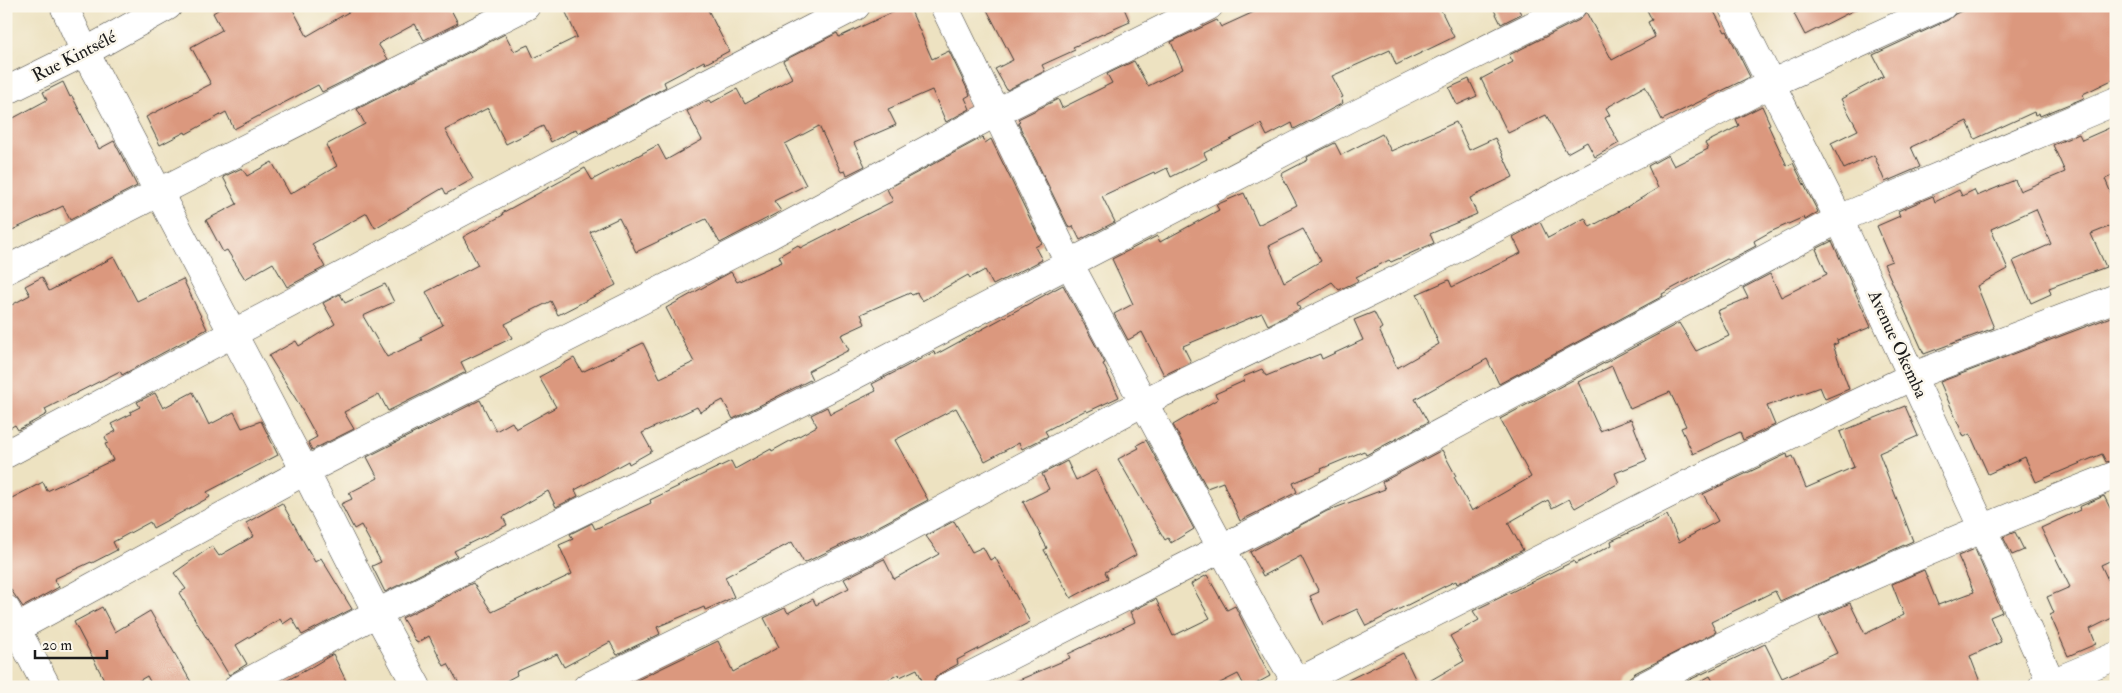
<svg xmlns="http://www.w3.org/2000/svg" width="2122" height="693" font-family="'IM FELL Double Pica',serif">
<rect width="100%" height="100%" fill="#fbf7ec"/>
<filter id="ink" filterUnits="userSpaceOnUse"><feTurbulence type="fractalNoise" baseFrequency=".02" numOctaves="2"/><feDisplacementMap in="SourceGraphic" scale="10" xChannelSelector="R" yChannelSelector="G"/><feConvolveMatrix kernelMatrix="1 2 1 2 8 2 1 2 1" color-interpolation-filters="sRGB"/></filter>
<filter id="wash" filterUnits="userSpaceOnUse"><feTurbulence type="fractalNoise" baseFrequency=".0096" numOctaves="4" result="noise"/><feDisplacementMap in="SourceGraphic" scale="20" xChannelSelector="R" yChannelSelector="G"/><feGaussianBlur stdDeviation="1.12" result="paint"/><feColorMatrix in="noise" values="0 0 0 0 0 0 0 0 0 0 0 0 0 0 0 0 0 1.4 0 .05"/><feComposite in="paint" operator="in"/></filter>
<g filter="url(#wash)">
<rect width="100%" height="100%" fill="#ede2c1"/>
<g id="blocks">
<g fill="#db987e" fill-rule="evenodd">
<polygon points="224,6 291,6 307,36 359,6 449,6 458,23 424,40 415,24 378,44 388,59 322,92 318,85 234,129 226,112 186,134 185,132 160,145 146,117 211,84 191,47 222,30 213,13"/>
<polygon points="563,6 706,6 729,51 705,64 704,61 664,82 666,87 578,133 576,129 551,142 543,126 506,144 488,108 445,130 473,179 446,194 443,188 375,228 367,213 312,244 325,267 287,287 273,263 245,279 227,250 223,252 206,220 237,204 223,177 242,168 247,176 272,162 290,194 337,166 326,145 365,124 357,109 505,34 514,51 528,45 534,58 577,37"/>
<polygon points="906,6 909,6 932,59 949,51 970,95 965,98 970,109 946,122 932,90 888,109 896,125 854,143 865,166 847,175 845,171 841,172 819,126 785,144 806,185 774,201 781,211 720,243 706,219 636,252 619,218 590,232 616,285 558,315 551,301 505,324 512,338 461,362 466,372 388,411 379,394 344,412 354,429 312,450 308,442 317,437 297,401 269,356 296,341 299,346 335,324 323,303 340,294 345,303 385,284 394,302 363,316 387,357 422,340 420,337 443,325 426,292 478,265 463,237 503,215 502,213 585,168 592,180 658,145 666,160 702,140 687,111 709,100 711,103 737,89 745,104 792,78 783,61 837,33 839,37"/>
<polygon points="985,6 1123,6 1130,22 1073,47 1075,50 1042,65 1045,71 1007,90 995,69 1013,60"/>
<polygon points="1267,6 1439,6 1454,37 1396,65 1390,50 1332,76 1343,97 1341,98 1343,103 1294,129 1292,123 1267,136 1261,124 1204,153 1207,159 1171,177 1167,168 1155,174 1154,172 1102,196 1115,222 1080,240 1073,226 1069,228 1018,123 1020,122 1018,119 1058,99 1062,108 1112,83 1107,74 1134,61 1148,86 1183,69 1171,42 1217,20 1221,27"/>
<polygon points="1492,6 1517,6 1521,14 1501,24"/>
<polygon points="1645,6 1711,6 1725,32 1727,31 1750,77 1662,120 1645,86 1606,108 1610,115 1605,118 1619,143 1595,157 1587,142 1567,153 1546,115 1508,133 1481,79 1513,62 1509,55 1579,20 1586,12 1612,60 1655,37 1648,22 1652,20"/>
<polygon points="1808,6 1862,6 1805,35 1794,14"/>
<polygon points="1972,6 2116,6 2116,78 2083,94 2084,98 2040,116 2039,113 2035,115 2034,112 1975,139 1967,121 1911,147 1920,167 1885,182 1874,155 1844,169 1831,143 1858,130 1841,99 1884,76 1873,55 1948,20 1955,14"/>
<polygon points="1469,79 1477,96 1457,105 1449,88"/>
<polygon points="63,82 70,97 72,96 99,149 114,141 137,186 70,220 63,206 6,233 6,122 47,100 43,92"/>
<polygon points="1762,106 1770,124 1768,125 1787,166 1793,163 1818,212 1805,220 1804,217 1770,232 1754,241 1756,246 1729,260 1727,259 1662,294 1663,296 1499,384 1487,359 1415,399 1428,422 1366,455 1364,451 1321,469 1322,471 1293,483 1297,492 1240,521 1223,482 1207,488 1173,425 1218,399 1215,394 1244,381 1243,377 1262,369 1266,376 1320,354 1322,359 1363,340 1354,320 1374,312 1382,328 1379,330 1397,368 1439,344 1417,294 1449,280 1452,287 1521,253 1513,237 1540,222 1548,238 1585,218 1590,227 1625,208 1658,188 1648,166 1668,155 1674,166 1708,149 1705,143 1739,126 1736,119"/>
<path d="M1456 122 1469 150 1495 138 1513 177 1470 198 1477 214 1430 234 1434 243 1391 262 1389 260 1356 277 1358 281 1339 290 1332 282 1297 303 1300 309 1268 325 1262 313 1183 346 1191 362 1164 375 1142 332 1128 340 1114 314 1133 304 1112 259 1157 236 1160 242 1219 210 1216 205 1244 193 1258 225 1297 205 1281 174 1308 160 1307 157 1335 143 1341 155 1382 134 1391 151ZM1303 229 1321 261 1284 282 1269 246Z"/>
<polygon points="2116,125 2116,174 2105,179 2116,205 2116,224 2091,234 2106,267 2049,288 2051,294 2031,303 2013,261 2051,244 2036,209 1991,229 2008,269 1977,286 1994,328 1924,354 1884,264 1892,261 1877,226 1900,216 1898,211 1933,196 1935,202 1959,190 1962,196 1974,190 1977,196 2015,180 2020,191 2065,172 2053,145 2079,134 2082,140"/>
<polygon points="983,137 985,143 991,139 1042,243 1035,247 1042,260 993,285 985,270 970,278 968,275 922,301 917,293 912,295 910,293 861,314 865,324 841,335 849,350 808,371 812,379 733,419 723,400 700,412 697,407 642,433 652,451 629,464 628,461 575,490 578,496 556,507 548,491 503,517 507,525 454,551 457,556 385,592 372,566 381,562 361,525 354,529 341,504 352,499 349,493 378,478 367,457 480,400 496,431 512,422 516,429 556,407 539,377 574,358 582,372 643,343 660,378 694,362 666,308 731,272 737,282 782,262 779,256 798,245 800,248 893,201 887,189"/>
<polygon points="1832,241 1871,327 1837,340 1838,343 1833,345 1849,389 1825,399 1820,387 1767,406 1775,425 1743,440 1740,432 1693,454 1681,428 1686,426 1670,392 1630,409 1612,366 1578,382 1600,431 1631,419 1647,460 1615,473 1619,483 1575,508 1569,499 1552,508 1548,500 1508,523 1523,550 1457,584 1456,581 1445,586 1366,626 1357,609 1323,625 1310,596 1319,592 1301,556 1263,576 1250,552 1327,511 1385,489 1382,482 1442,450 1456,476 1454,477 1472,511 1531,477 1500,419 1679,323 1696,351 1729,336 1717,311 1748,298 1743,288 1770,274 1781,297 1827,274 1816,249"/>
<polygon points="114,257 137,301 183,279 207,329 122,375 120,371 45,409 47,414 18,430 15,425 6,430 6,308 30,295 25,286 42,277 49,291"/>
<polygon points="1063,285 1105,363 1103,364 1119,397 1087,412 1086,410 1045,431 1048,436 1022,449 1019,443 985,461 956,408 895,440 928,500 862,535 804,563 792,542 725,577 734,597 705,610 704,607 657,627 660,634 617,655 610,642 564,667 557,654 516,672 517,675 495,687 461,687 448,664 444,666 429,636 417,643 402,618 473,583 492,612 572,574 559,545 573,539 570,534 592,523 595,529 651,503 650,500 731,461 735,469 771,449 772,451 817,426 811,415 827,407 830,414 876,391 872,384 934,352 935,355"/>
<polygon points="2116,315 2116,460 2106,462 2102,454 2036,482 2025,457 1988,474 1970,434 1964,437 1940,382"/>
<polygon points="193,392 209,425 234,412 242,428 261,421 278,455 207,492 210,497 153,528 150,522 113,542 117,550 92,563 91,562 54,579 59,587 23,607 6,583 6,501 43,482 47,491 113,460 105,444 108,443 105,437 116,431 111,424 131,414 130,412 140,407 137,402 155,393 163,408"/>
<polygon points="1905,406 1918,436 1879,453 1913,541 1780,601 1775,591 1711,622 1716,632 1635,673 1629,678 1627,684 1619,687 1419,687 1464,661 1450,636 1479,620 1473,611 1574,561 1575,564 1612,545 1611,541 1667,515 1679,542 1718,521 1703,494 1787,454 1788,458 1793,456 1806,488 1854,467 1840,432"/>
<polygon points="1146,440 1194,529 1171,543 1168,538 1165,540 1118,459 1139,448 1137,445"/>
<polygon points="1067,461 1076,480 1096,470 1136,555 1105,572 1108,578 1071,598 1044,550 1047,548 1023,502 1049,489 1042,474"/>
<polygon points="2104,496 2116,520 2116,558 2101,565 2116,597 2116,616 2090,629 2096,644 2068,656 2050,615 2054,613 2047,597 2070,587 2041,528 2080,510 2079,507"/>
<polygon points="282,503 315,562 321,558 352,609 302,635 292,618 283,624 280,619 236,645 247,664 229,675 179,593 186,589 174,573 212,546 219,556 254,536 246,523"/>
<polygon points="954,521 972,552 983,547 990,560 995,557 1030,622 957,660 958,664 941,673 935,678 933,685 925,687 917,669 900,677 899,674 874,687 632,687 631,683 718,641 733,672 779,647 764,618 785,608 788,613 813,599 816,605 849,588 844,579 884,559 894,579 939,554 926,536"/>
<polygon points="2015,532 2024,550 2012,555 2003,537"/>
<polygon points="1975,549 2002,612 1990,617 2001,642 1970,656 1982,687 1716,687 1710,676 1691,687 1683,687 1681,684 1765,644 1782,678 1837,653 1819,617 1850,603 1865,634 1904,615 1892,584 1924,570 1938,605 1974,592 1958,556"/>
<polygon points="1207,575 1227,610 1235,606 1270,676 1250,687 1245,687 1238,674 1212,687 1003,687 1070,658 1068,654 1135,622 1130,612 1156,599 1173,636 1210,618 1191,584"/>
<polygon points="102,607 115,632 150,611 194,687 153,687 147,676 128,687 108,687 74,622"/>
<polygon points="1403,653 1419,687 1334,687"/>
<polygon points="333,654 349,687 275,687 308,669"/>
</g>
</g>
</g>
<g filter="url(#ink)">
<use href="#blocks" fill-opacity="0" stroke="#3b3a35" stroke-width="1"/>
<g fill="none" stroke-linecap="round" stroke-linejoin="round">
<defs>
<g id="minor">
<polyline points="64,6 85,52 305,471 377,613 417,687"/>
<polyline points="944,6 1070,265 1259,618 1299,687"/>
<polyline points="1732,6 1839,219 1982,527 2053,687"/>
<polyline points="6,91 85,52 168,6"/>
<polyline points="6,270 526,6"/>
<polyline points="6,454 645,115 856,6"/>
<polyline points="6,609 47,687"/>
<polyline points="6,634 305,471 770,235 995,113 1209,6"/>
<polyline points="238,687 377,613 826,390 1351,117 1572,6"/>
<polyline points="587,687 869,549 1144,402 1404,276 1770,84 1942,6"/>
<polyline points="948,687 1295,511 1839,219 2116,101"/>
<polyline points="1288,687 1690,483 1913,376 2116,298"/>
<path d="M1642 687C1795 606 1954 538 2116 475"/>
<polyline points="2042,687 2116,656"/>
</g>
</defs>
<use href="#minor" stroke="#3b3a35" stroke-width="29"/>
<use href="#minor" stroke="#fff" stroke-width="28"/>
</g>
</g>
<g text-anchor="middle" stroke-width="5" stroke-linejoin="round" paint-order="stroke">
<g font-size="18" fill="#1c1c1c" stroke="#fbf7ec">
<text transform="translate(74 56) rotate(-27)" y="6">Rue Kintsélé</text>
<text transform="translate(1898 344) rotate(65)" y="6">Avenue Okemba</text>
</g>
</g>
<rect width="2122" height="693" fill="none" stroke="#fbf7ec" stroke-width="25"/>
<path d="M35 650v8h72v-8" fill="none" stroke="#1c1c1c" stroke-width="2.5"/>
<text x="42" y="650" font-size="15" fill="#1c1c1c" stroke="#fbf7ec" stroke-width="4" paint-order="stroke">20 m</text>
</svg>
